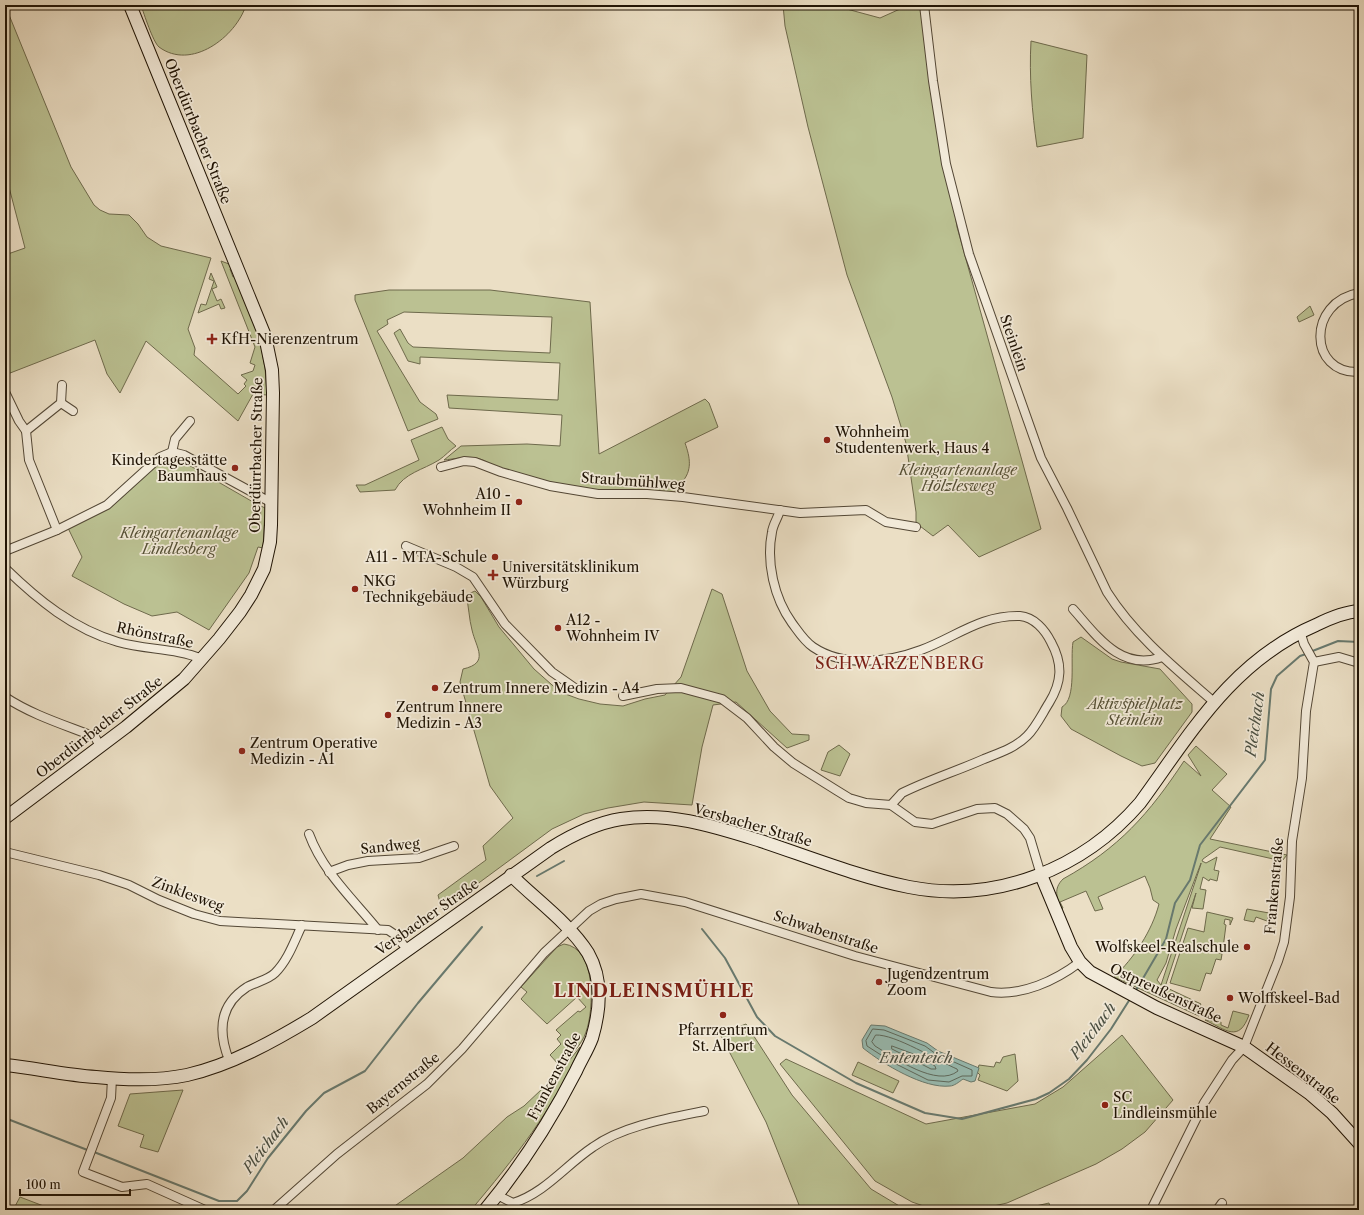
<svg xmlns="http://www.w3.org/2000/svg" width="1364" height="1215" font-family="'Libre Caslon Text',serif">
<rect width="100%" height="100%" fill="#ebdfc5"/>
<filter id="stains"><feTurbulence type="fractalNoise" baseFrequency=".005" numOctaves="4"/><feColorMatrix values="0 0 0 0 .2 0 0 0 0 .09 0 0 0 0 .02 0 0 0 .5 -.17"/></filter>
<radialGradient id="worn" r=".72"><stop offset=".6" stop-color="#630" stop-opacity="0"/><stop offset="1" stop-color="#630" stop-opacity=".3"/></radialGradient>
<g fill="#bbc192" stroke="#6e6a4c" fill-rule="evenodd">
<polygon points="5,5 71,167 94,205 100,210 109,214 129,215 138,224 147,237 161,246 211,258 188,329 195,348 194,355 238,394 246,386 244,384 247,380 241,375 253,371 255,365 250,363 255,347 221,261 229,264 232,268 230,269 233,277 235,276 258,331 265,368 267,395 253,394 238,421 146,341 120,393 107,374 95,340 5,375 5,255 25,248 5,172"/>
<path d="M141 5H246C236 37 191 71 159 47 153 42 144 14 141 5Z"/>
<polygon points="783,5 832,5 880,18 900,9 899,5 923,5 957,227 1041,529 979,557 948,525 933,536 916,523 916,512 906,443 892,397 847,275 808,127 785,26"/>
<path d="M1031 41 1087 55 1083 138 1037 147C1032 112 1029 76 1031 41Z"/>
<polygon points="211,273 217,287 212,289 217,301 221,299 225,308 221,309 219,304 198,313 201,304 206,305 214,281 209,279"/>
<path d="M389 290H490L590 302 599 454 705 399 709 403 718 427 685 443C690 457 693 471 681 483L683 492 600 491 556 485 493 466C476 453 463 458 444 460L461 446 527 444 560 446 562 415 449 408 447 395 558 400 560 363 420 357V364L408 361 394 333 400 329 408 343 413 347 550 353 552 317 404 312 387 320 388 324 377 331 420 402 436 414 438 419 408 431 355 300V295Z"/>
<polygon points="1310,306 1314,315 1299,322 1297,317"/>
<path d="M442 427 448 439 456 446C450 450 445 456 439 460 423 470 404 473 395 490L360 492 356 485H365L419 460 411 440Z"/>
<polygon points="171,458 180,460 260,506 259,530 261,506 265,508 263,548 258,547 249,573 209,630 177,612 152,616 124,604 72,576 82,557 68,528 110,508 157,464"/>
<path d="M712 589 722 594 747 671 770 711 792 734 809 735V740L787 748 736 702 713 705 702 747 692 805 644 802 608 808 584 814 552 829 442 910 438 895 486 860 483 846 513 818 490 786 460 682 463 669C490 663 476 648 472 630 469 619 469 607 466 595L475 591 481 597 499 627 534 669 560 692 579 699 600 704 623 706 645 699 665 695 681 677Z"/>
<path d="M1081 637 1112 659 1121 662 1160 669 1192 704V712L1155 763 1142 766 1121 756 1071 729 1061 716 1062 707C1077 699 1070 659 1073 642Z"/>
<polygon points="839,745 850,754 840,776 821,770 828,752"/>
<path d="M1196 746 1227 774 1212 790 1231 807 1210 839 1287 855 1282 861 1220 847 1203 859 1202 861 1206 863 1217 857 1214 870 1219 871 1217 881 1210 879 1209 881 1203 877 1200 889 1206 890 1203 909 1192 908 1196 893 1165 987 1201 1004 1197 1011 1199 1016 1114 977C1134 958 1152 931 1159 904L1153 900 1150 888 1145 876 1098 897 1103 909 1095 911 1086 891 1060 902 1063 908 1061 910C1057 897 1053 889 1063 879 1119 848 1149 814 1184 761L1201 776 1188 755ZM1201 863V864L1161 985 1157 980 1166 963 1176 929Z"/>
<polygon points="1247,909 1269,913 1267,921 1256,917 1254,922 1244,920"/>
<polygon points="1207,912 1233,918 1230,925 1230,920 1225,919 1224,924 1226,925 1223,948 1216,947 1215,952 1222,954 1221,960 1216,959 1211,974 1206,973 1200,991 1170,983 1188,928 1204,932"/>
<path d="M564 944C597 948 594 1010 586 1032 582 1045 569 1057 560 1066L550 1055 561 1044 557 1039 561 1035 556 1030 578 1011 580 1012 586 1007 577 997 547 1024 521 999 527 992 521 987 557 947Z"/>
<path d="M1233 1011 1249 1015C1239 1043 1226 1030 1205 1020L1221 1022V1025L1228 1028Z"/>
<polygon points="746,1024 792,1095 871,1189 906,1210 801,1210 766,1122 720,1034"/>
<polygon points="1122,1035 1173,1100 1145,1132 1122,1149 1096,1164 1007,1203 976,1210 935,1210 912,1202 875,1181 780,1064 786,1059 926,1124 1035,1104 1063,1087"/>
<path d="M580 1047C555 1108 513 1160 471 1210H389L463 1158 507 1117 524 1106 560 1072Z"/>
<polygon points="1015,1054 1018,1081 1007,1091 978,1080 980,1075 977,1072 979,1065 994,1067 996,1062 1000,1063 1003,1057"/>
<polygon points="858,1062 899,1081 893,1093 852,1075"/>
<polygon points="183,1090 158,1152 140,1147 144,1135 118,1126 130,1094"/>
<polygon points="20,1197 54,1210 13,1210"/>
<polygon points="1049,1203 1051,1210 1018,1210"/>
</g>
<path fill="#98bdb4" stroke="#68796e" d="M871 1025 885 1026 902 1033 927 1043 938 1051 979 1068 975 1081 971 1082 963 1079C959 1082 954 1086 950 1086 924 1089 883 1064 863 1048L862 1040Z"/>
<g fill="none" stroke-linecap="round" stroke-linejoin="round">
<g stroke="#5c685c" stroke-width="1">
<polygon points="873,1029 884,1030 925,1046 936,1054 972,1070 972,1076 962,1076 949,1082 928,1080 892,1062 867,1046 866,1041"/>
<path d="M876 1035C895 1034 938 1061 957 1069L958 1071C937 1088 895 1058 875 1046L872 1042Z"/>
<polygon points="892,1046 919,1056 935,1066 936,1069 931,1069 892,1049"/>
</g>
<g stroke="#68796e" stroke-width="2">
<polyline points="1310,652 1338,641 1359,642"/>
<polyline points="537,876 564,861"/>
<polyline points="702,929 725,958 757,1017 775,1036 856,1083 925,1113 962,1119 1036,1099 1049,1093 1069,1079 1087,1060 1111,1029 1130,999"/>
<polyline points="1135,992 1166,939 1175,903 1190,880 1200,845 1265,760 1271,689 1277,676 1300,656 1306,654"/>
<polyline points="5,1118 90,1151"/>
<polyline points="94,1152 219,1201 237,1201 247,1191 268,1158 306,1111 324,1093 365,1071 418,1003 482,927"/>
</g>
<defs>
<g id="street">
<path d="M924 5 933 81 946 164 969 254 1041 458 1067 508 1107 592C1135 636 1175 668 1214 702"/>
<path d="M1359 293C1307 302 1308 374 1359 372"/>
<polyline points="5,392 19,421 26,431 29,460 57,530"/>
<polyline points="61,403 73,411"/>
<polyline points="26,431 61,403 62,385"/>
<polyline points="172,452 175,439 190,421"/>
<polyline points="441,467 464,461 475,462 501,472 550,486 598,494 647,494 683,497 800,513 866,510 886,522 916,527"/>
<path d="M780 510C778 518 773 524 772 532 766 562 774 598 792 623 798 631 804 641 813 647 844 668 889 662 921 650 956 637 980 615 1020 616 1034 617 1045 630 1051 642 1063 664 1062 682 1049 703 1042 714 1036 727 1027 736 1015 748 999 753 984 759 957 771 928 780 902 793L891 805"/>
<polyline points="406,546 456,567 473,577 505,624 552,672 575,688"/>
<polyline points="5,551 57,530 107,505 160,457 172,452 184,455 272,503"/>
<path d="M5 568C38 600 73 629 118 642 146 650 176 648 202 659"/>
<path d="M1073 609C1097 636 1121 672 1162 657"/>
<polyline points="1314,662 1339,657 1359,663"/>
<polyline points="623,696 657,689 681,688 722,699 747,718 774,747 793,763 836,790 849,798 866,803 891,805 915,822 932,824 977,809 995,808 1007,814 1024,829 1030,838 1041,875"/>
<path d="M5 697C32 715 65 725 95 737L100 746"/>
<path d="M309 834C323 872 353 899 378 930"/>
<polyline points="5,852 99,875 129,885 159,900 194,914 220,921 388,930 394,934 407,949"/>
<polyline points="329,872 348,865 368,861 419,858 454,846"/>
<path d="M229 1060C218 1032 219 1005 247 987 256 982 268 980 275 973 288 960 294 942 302 925"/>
<polyline points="112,1078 111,1098 83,1172 122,1187 147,1184 205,1210"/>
<path d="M497 1195 513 1203C545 1193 566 1165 593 1147 622 1126 669 1118 704 1111"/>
<path d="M274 1210 337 1154 427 1084 462 1049 544 953 589 911 601 904 616 899 641 894 685 902 855 956 991 992C1022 996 1055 981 1080 962"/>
<polyline points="1151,1210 1204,1103 1232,1060 1244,1047 1278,961 1284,942 1290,897 1292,841 1302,778 1306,711 1314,662 1304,644 1300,631"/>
<polyline points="1217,1210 1222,1203"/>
</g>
<g id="secondary">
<polyline points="5,818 126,727 184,679 219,639 240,612 251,595 264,569 270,542 271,525 273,393 272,370 265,336 130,5"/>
<polyline points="1041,875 1071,947 1080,962 1090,972 1157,1008 1244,1047 1309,1093 1332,1113 1359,1143"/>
<path d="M5 1065C35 1068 65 1075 96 1077 126 1080 158 1081 187 1075 231 1065 274 1041 312 1018L551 848C572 835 596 823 621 819 668 811 716 827 761 841 809 857 859 877 909 887 996 904 1083 869 1140 803 1191 733 1232 661 1316 625 1330 618 1344 612 1359 611"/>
<path d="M485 1210C520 1168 551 1120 576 1071 581 1060 588 1049 592 1038 600 1011 603 979 588 953 569 923 536 900 511 875"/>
</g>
</defs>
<use href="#street" stroke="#534735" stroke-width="10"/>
<use href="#secondary" stroke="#201405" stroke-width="14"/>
<use href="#street" stroke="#f2ead9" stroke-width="8"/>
<use href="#secondary" stroke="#f2ead9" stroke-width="12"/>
</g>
<g fill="#8f2418" stroke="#f2ead9" stroke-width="1.5">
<path d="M210 333h4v4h4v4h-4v4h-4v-4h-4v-4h4z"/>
<circle cx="827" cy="440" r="4"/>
<circle cx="235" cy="468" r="4"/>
<circle cx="519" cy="502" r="4"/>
<circle cx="495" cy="557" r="4"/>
<path d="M491 569h4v4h4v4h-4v4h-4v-4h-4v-4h4z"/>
<circle cx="355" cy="589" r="4"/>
<circle cx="558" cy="628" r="4"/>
<circle cx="435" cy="688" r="4"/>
<circle cx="388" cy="715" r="4"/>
<circle cx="242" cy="751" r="4"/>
<circle cx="1247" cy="947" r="4"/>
<circle cx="879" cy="982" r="4"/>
<circle cx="1230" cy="998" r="4"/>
<circle cx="723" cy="1015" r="4"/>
<circle cx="1105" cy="1105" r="4"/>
</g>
<g text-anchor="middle" stroke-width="3.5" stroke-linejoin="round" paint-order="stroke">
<g font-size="14" fill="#201405" stroke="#f2ead9">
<text transform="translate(198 131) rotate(68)" y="5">Oberdürrbacher Straße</text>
<text transform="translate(1014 343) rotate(71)" y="5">Steinlein</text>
<text transform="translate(256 455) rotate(-89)" y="5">Oberdürrbacher Straße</text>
<text transform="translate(633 481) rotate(4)" y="5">Straubmühlweg</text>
<text transform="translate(155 635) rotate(12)" y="5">Rhönstraße</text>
<text transform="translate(99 727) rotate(-38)" y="5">Oberdürrbacher Straße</text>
<text transform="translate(753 825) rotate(16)" y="5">Versbacher Straße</text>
<text transform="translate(390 846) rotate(-6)" y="5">Sandweg</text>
<text transform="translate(1274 886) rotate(-85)" y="5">Frankenstraße</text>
<text transform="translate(188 894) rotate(20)" y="5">Zinklesweg</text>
<text transform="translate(427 917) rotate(-35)" y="5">Versbacher Straße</text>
<text transform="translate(826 932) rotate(18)" y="5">Schwabenstraße</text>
<text transform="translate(1166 993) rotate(25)" y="5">Ostpreußenstraße</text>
<text transform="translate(1303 1073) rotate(38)" y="5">Hessenstraße</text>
<text transform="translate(554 1076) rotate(-62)" y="5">Frankenstraße</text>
<text transform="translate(403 1083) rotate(-39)" y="5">Bayernstraße</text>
</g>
<g font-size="14" fill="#201405" stroke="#f2ead9" text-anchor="start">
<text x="221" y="344">KfH-Nierenzentrum</text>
<text x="835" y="437">Wohnheim<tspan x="835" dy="16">Studentenwerk, Haus 4</tspan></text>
<text x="227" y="465" text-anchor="end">Kindertagesstätte<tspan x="227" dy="16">Baumhaus</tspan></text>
<text x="511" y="499" text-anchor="end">A10 -<tspan x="511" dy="16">Wohnheim II</tspan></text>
<text x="487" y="562" text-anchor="end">A11 - MTA-Schule</text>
<text x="502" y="572">Universitätsklinikum<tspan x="502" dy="16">Würzburg</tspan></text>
<text x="363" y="586">NKG<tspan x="363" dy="16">Technikgebäude</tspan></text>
<text x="566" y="625">A12 -<tspan x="566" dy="16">Wohnheim IV</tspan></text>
<text x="443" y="693">Zentrum Innere Medizin - A4</text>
<text x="396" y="712">Zentrum Innere<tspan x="396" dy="16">Medizin - A3</tspan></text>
<text x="250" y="748">Zentrum Operative<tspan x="250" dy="16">Medizin - A1</tspan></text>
<text x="1239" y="952" text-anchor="end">Wolfskeel-Realschule</text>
<text x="887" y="979">Jugendzentrum<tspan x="887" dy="16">Zoom</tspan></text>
<text x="1238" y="1003">Wolffskeel-Bad</text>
<text x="723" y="1035" text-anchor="middle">Pfarrzentrum<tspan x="723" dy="16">St. Albert</tspan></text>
<text x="1113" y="1102">SC<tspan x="1113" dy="16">Lindleinsmühle</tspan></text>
</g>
<g font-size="14" font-style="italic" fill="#565136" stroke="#f2ead9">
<text x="958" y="475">Kleingartenanlage<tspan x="958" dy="16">Hölzlesweg</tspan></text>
<text x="179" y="538">Kleingartenanlage<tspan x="179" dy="16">Lindlesberg</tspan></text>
<text x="1135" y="709">Aktivspielplatz<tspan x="1135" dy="16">Steinlein</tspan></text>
</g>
<g font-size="15" font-style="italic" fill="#4a4f42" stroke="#f2ead9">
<text transform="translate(1255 724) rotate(-82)" y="5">Pleichach</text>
<text transform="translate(1093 1031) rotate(-53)" y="5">Pleichach</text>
<text x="916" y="1063">Ententeich</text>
<text transform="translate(266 1145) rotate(-53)" y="5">Pleichach</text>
</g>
<g font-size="16" letter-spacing="1" fill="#7a1f14" stroke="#f2ead9">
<text x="900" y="669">SCHWARZENBERG</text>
</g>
<g font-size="18" font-weight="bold" letter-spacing="1" fill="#7a1f14" stroke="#f2ead9">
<text x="654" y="997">LINDLEINSMÜHLE</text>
</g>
</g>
<rect width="1364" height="1215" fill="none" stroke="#ebdfc5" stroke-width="20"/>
<rect x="6" y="6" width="1352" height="1203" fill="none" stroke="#201405" stroke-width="2"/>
<rect x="10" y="10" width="1344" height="1195" fill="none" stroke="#201405"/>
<path d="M20 1189v6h110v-6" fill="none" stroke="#201405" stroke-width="2"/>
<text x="26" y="1189" font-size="12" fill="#201405" stroke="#f2ead9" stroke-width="3" paint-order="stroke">100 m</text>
<rect width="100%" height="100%" filter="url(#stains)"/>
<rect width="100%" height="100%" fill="url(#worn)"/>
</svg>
